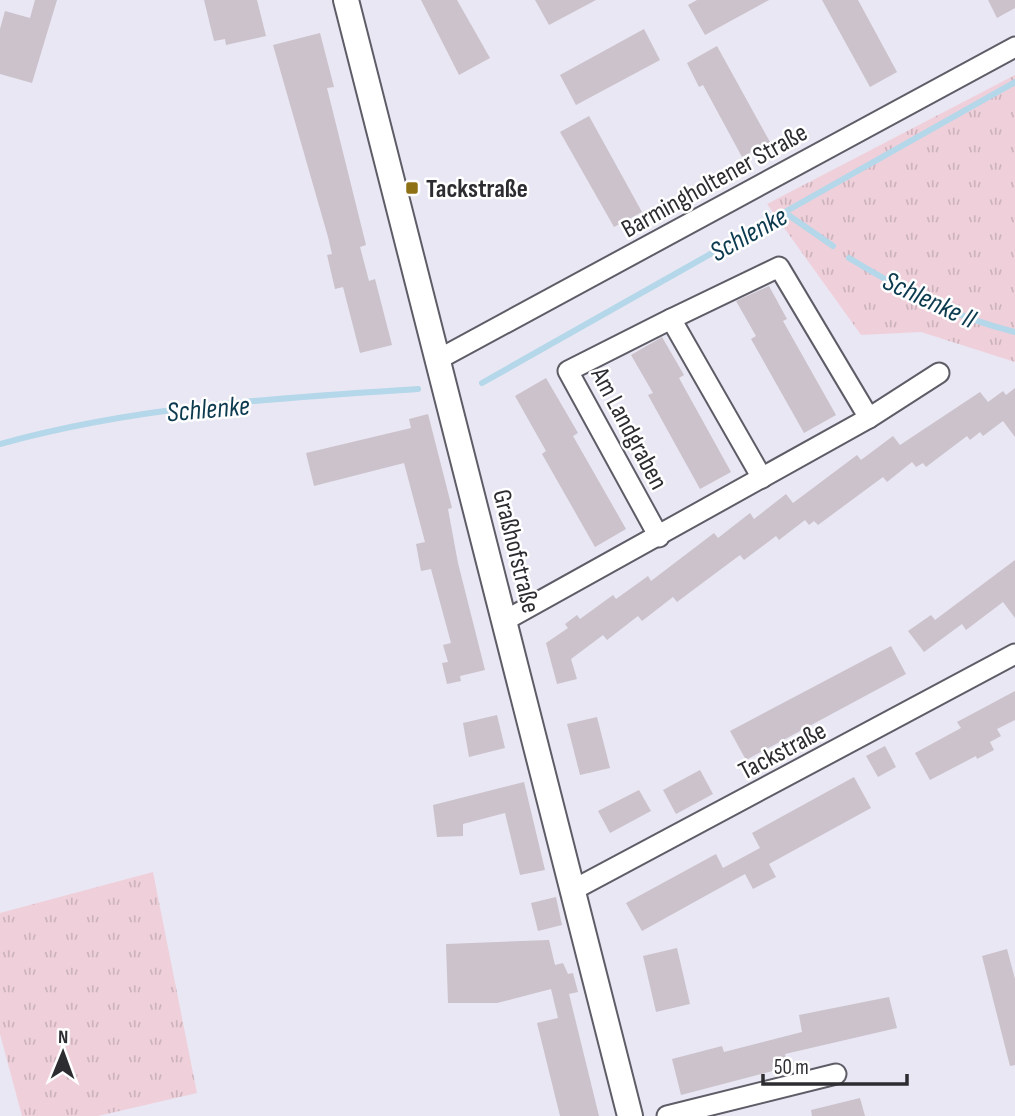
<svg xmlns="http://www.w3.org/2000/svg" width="1015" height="1116" font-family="'Sofia Sans Condensed',sans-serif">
<defs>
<pattern id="grass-tufts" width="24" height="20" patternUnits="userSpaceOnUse" patternTransform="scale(1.75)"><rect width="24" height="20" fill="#efd0da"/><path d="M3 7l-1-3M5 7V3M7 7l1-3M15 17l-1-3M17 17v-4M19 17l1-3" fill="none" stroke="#cdb3bc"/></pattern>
</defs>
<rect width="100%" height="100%" fill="#e9e7f3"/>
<g fill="url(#grass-tufts)">
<polygon points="1015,75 1015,362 921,332 861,335 767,204"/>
<polygon points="153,872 197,1093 98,1116 22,1116 0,1034 0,913"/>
</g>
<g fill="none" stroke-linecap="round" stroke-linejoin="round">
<g stroke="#b4d7e9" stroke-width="6">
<polyline points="784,212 833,246"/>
<path d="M849 258C903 291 954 317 1015 332"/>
<polyline points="482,383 1015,82"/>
<path d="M0 444C136 406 278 398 418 389"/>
</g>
</g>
<g fill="#cbc2cb">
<polygon points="35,0 57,0 32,83 0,74 0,29 5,11 30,18"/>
<polygon points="204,0 257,0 266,36 226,45 225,39 214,41"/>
<polygon points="421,0 457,0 490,58 459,75"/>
<polygon points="535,0 596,0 549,25"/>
<polygon points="697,0 769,0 705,35 688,5"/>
<polygon points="822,0 858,0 897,72 870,87"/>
<polygon points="988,0 1015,0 1015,8 997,18"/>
<polygon points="644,29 660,60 576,105 560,75"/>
<polygon points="320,33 334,87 327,88 366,245 360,247 369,281 375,279 392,345 360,353 343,287 335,289 327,255 332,254 328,237 273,45"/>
<polygon points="717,46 770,142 742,157 703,85 699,87 687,63"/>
<polygon points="589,116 642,212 614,227 560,132"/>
<polygon points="769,286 787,319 783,321 836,415 804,433 751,339 756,336 736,301"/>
<polygon points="662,337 684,375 679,378 731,472 700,489 648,395 653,393 631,355"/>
<polygon points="546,378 578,433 573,436 626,529 595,547 542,454 546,451 515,396"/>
<polygon points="1015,388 1015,437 1003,421 983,436 980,432 970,440 967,436 926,467 923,463 916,467 912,462 887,482 883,477 818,525 814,521 809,525 805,520 779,540 776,536 744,560 740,555 677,602 673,597 642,621 638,616 607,640 603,635 571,659 577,679 557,684 546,643 568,628 565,624 577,615 580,619 613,595 616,599 648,576 651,581 714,533 718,538 750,513 754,519 786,494 793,503 857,455 861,460 893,436 900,445 980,392 988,402 1003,391 1006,395"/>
<polygon points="428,414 452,508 448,509 458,563 485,670 460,676 461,681 447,684 442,663 448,662 443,645 451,643 431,569 421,571 416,544 425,542 404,463 314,486 306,453 411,428 409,419"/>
<polygon points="1015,560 1015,618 1003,602 966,630 962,624 924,652 908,631 931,615 935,620"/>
<polygon points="891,646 906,674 746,760 730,731"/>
<polygon points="1015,691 1015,720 997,729 1001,736 990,742 994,750 977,759 976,756 930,780 915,753 961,728 957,722"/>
<polygon points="497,715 505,748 469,757 463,723"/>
<polygon points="597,717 610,768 580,775 567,724"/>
<polygon points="885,746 896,767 878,777 866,756"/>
<polygon points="700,770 713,794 676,814 663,790"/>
<polygon points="854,777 871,808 769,864 776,877 753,889 745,874 642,931 626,903 716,854 723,868 760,848 752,833"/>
<polygon points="524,782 545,870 520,875 505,813 463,824 463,836 437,837 433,805"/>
<polygon points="639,790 651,811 610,833 598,811"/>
<polygon points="556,897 562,925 538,931 531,903"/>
<polygon points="549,940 555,965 563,963 568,974 573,973 578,992 569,994 599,1116 560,1116 537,1023 558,1018 551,989 497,1003 448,1003 446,944"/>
<polygon points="677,948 690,1004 656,1012 643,956"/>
<polygon points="1007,949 1015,979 1015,1065 1010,1066 982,956"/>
<polygon points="889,997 897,1028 785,1054 788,1067 681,1095 672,1059 722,1046 724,1052 802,1032 799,1015"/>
<polygon points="860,1098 865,1116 812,1116 811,1110"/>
</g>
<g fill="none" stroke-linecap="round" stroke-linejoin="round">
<defs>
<g id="minor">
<polyline points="671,319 779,267 869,418"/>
<polyline points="439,359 1015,47"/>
<polyline points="659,537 568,371 671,319 762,478"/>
<polyline points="504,621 869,418 939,373"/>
<polyline points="573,890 1015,654"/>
<polyline points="667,1116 836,1074"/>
</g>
<polyline id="tertiary" points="346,0 630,1116"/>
</defs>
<use href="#minor" stroke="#5e5d67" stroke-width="23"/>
<use href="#tertiary" stroke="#5e5d67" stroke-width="28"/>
<use href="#minor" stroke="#fff" stroke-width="19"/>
<use href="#tertiary" stroke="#fff" stroke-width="24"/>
</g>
<rect fill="#8e7115" stroke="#fff" stroke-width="2.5" x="405" y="181" width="14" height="14" rx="3.5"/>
<g text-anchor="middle" stroke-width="5" stroke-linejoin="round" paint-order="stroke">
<g font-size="26" fill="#2d2c31" stroke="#fff">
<text transform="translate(714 180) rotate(-29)" y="9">Barmingholtener Straße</text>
<text transform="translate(630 428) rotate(62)" y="9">Am Landgraben</text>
<text transform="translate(517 551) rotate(76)" y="9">Graßhofstraße</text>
<text transform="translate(782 750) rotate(-28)" y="9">Tackstraße</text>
</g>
<g font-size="26" font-weight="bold" fill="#2d2c31" stroke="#fff" text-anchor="start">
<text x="426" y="197">Tackstraße</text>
</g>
<g font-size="28" font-style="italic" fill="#0c3b50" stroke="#fff">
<text transform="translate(748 233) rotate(-29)" y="10">Schlenke</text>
<text transform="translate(930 299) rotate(25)" y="10">Schlenke II</text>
<text transform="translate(208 408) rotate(-5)" y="10">Schlenke</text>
</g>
</g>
<g transform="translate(63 1053) rotate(1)" stroke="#ffffff" stroke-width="5" paint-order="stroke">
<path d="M0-5L12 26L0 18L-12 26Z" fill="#2d2c31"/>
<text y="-10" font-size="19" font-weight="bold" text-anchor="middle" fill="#2d2c31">N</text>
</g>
<path d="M763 1074v10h144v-10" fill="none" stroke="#2d2c31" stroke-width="3.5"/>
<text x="774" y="1074" font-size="21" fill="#2d2c31" stroke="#ffffff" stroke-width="5" paint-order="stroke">50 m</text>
</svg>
